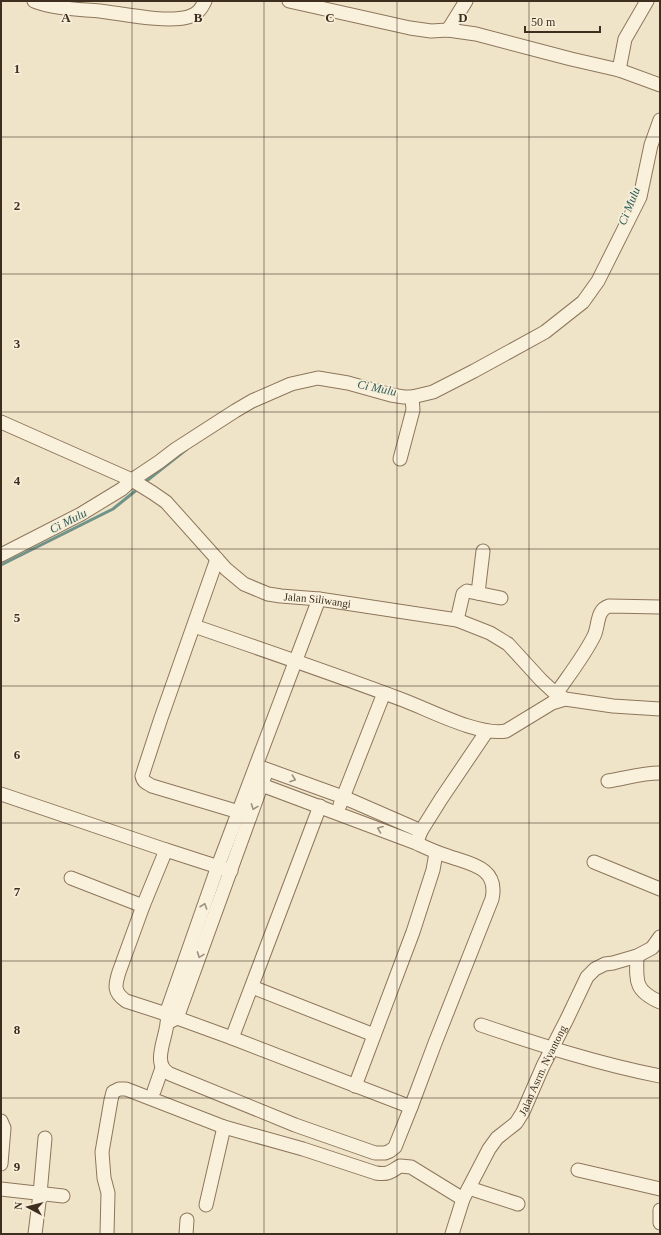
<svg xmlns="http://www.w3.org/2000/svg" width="661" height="1235" font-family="'Times New Roman',serif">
<rect width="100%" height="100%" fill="#f0e4c8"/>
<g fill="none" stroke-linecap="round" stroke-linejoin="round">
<g stroke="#6f938a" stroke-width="3">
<polyline points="144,483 187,449"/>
<polyline points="1,565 113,509 139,488"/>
</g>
<defs>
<g id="minor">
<path d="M34 1C54 9 78 9 100 11 124 14 166 23 188 17 198 14 201 9 205 1"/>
<polyline points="289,1 410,28 431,31 448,30 476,34 571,59 619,70 660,85"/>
<polyline points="448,30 466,1"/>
<polyline points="619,70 625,39 647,1"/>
<path id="s1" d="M1 422 132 480 153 493 166 502 226 569 244 584 268 594 281 596 319 599 457 620 490 633 508 644 541 680 556 694 565 699 613 706 660 709"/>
<polyline points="400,459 413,410 412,397"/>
<polyline points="1,555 81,514 122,489 132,480 159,462 176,449 235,411 252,401 291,384 318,378 348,383 391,395 404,397 412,397 433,392 474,371 545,332 583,302 598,281 640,197 651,145 660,120"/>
<path d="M217 559 161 718 142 776C143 782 147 783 152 786L239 812"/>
<polyline points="478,593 483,551"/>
<polyline points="457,620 463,594 467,591 501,598"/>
<path d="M194 626C264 650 334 674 403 700 430 710 478 736 506 731L552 703 565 699"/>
<path d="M556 694C569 675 584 656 594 636 599 626 596 610 609 606L660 607"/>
<polyline points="260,767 343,797 421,831"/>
<path d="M251 781 416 843C427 848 437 853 448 856 470 864 499 867 492 899L435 1043 411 1107 395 1147 390 1151 385 1153H375L295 1125 170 1074C151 1065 166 1039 167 1023 168 1020 167 1017 166 1014L218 866 319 599"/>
<path d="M608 781C627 778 641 773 660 773"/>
<polyline points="1,794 166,850"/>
<polyline points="340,805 384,693"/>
<polyline points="320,806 232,1038 411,1107"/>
<polyline points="418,839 421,831 441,799 487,731"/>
<polyline points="594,862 660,889"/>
<path d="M231 871 166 850 143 906 119 972C115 985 113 992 126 1001L166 1014 232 1038"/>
<polyline points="71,878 143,906"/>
<path d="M637 956C636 982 635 991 660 1002"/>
<polyline points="252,987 374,1035"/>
<polyline points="169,1022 177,1018 267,770"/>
<path d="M481 1025C540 1045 599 1064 660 1076"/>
<polyline points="355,1086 413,932 433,870 436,853"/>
<polyline points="154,1091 162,1068"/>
<polyline points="1,1121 4,1128 1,1164"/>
<polyline points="578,1170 660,1189"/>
<polyline points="469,1188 518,1204"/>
<polyline points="1,1189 63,1196"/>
<polyline points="206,1205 224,1127"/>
<polyline points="660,1210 660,1223"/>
<polyline points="35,1234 40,1194 45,1138"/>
<path d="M107 1234 108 1193 104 1178 102 1152 111 1100 113 1092 119 1089H126L224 1127 303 1149 376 1173C388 1175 390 1172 400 1166L411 1167 463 1199"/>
<polyline points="186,1234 187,1220"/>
<path id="s2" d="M452 1234 463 1199 489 1149 497 1138 516 1123 523 1112 543 1066 567 1019 587 977 595 969 605 964 613 963 637 956 652 948 660 937"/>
</g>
</defs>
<use href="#minor" stroke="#8d765c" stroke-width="15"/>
<use href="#minor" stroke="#faf1dc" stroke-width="13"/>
</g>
<defs><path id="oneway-chevron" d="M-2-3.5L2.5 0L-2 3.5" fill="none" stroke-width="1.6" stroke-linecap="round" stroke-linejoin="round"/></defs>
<g stroke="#9c907e">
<use href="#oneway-chevron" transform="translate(293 779) rotate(19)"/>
<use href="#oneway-chevron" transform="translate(254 807) rotate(110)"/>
<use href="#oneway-chevron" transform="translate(380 829) rotate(-159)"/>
<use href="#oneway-chevron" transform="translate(204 906) rotate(-71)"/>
<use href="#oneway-chevron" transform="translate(200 955) rotate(110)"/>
</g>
<path fill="none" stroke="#3d2e20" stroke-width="1" stroke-opacity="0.55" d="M132 1V1234M264 1V1234M397 1V1234M529 1V1234M1 137H660M1 274H660M1 412H660M1 549H660M1 686H660M1 823H660M1 961H660M1 1098H660"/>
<g text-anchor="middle" stroke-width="3.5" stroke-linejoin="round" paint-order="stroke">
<g font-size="11" fill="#3d2e20" stroke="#f7eed8">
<text dy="4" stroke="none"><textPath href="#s1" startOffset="373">Jalan Siliwangi</textPath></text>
<text dy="4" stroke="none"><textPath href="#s2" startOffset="190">Jalan Asrm. Nyantong</textPath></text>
</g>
<g font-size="12" font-style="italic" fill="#2f5d5a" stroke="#f7eed8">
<text transform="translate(629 206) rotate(-68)" y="4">Ci Mulu</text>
<text transform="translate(377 388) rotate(12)" y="4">Ci Mulu</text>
<text transform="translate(68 521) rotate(-27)" y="4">Ci Mulu</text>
</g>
</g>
<g font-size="13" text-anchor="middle" font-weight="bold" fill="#3d2e20" stroke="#f7eed8" stroke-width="3.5" stroke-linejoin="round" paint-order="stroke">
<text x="66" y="22">A</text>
<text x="198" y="22">B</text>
<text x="330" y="22">C</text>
<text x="463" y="22">D</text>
<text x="17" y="73">1</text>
<text x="17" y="210">2</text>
<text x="17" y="348">3</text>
<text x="17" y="485">4</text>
<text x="17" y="622">5</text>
<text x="17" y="759">6</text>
<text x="17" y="896">7</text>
<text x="17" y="1034">8</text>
<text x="17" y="1171">9</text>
</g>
<rect width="661" height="1235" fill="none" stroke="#3d2e20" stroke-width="4"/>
<g transform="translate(28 1207) rotate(277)" stroke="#f7eed8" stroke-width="3" paint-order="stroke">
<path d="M0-3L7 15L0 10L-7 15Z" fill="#3d2e20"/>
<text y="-6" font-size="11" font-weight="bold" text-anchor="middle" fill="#3d2e20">N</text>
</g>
<path d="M525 26v6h75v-6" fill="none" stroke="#3d2e20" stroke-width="2"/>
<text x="531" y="26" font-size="12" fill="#3d2e20" stroke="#f7eed8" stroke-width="3" paint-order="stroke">50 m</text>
</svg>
